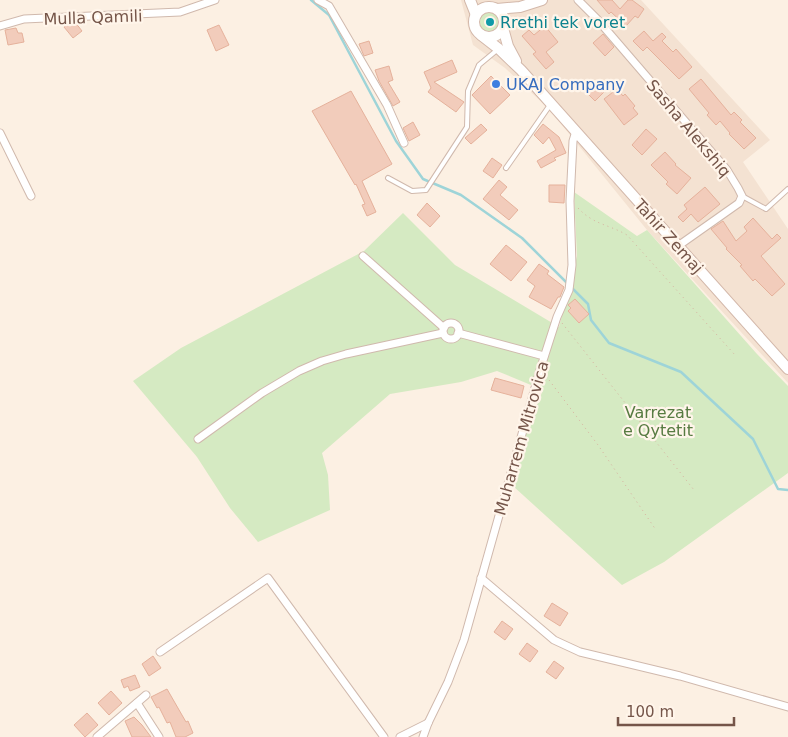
<svg xmlns="http://www.w3.org/2000/svg" width="788" height="737" font-family="'DejaVu Sans',sans-serif">
<rect width="100%" height="100%" fill="#fcf0e3"/>
<polygon fill="#f4e2d2" points="461,0 641,0 770,140 743,162 788,229 788,383 647,230 549,109 505,68 473,45"/>
<g fill="#d5eac2">
<circle cx="490" cy="23" r="11"/>
<polygon points="574,192 637,236 647,230 757,354 788,386 788,473 664,562 622,585 513,486 525,434 543,390 497,371 461,382 390,394 322,453 328,475 330,510 258,542 230,508 197,457 133,381 181,348 364,251 403,213 455,265 559,327 577,256"/>
</g>
<g fill="none" stroke-linecap="round" stroke-linejoin="round">
<polyline stroke="#9ed4d8" stroke-width="2.5" points="311,0 329,15 396,141 423,179 461,195 522,238 588,304 591,320 609,343 681,372 753,439 778,489 788,490"/>
</g>
<g fill="#f2ccbb" stroke="#e5b19b">
<polygon points="597,0 612,0 620,9 628,0 632,0 644,9 638,18 635,16 626,26 611,12 609,14"/>
<polygon points="71,22 75,22 82,31 73,38 64,27"/>
<polygon points="219,25 229,45 216,51 207,30"/>
<polygon points="545,26 558,42 546,52 554,62 546,69 533,54 536,52 522,36 529,30 534,35"/>
<polygon points="16,28 18,33 22,33 24,42 8,45 5,30"/>
<polygon points="644,31 653,41 662,33 666,37 662,41 673,52 676,49 692,67 679,79 647,47 643,51 633,41"/>
<polygon points="603,34 614,47 605,56 593,43"/>
<polygon points="369,41 373,53 364,56 359,44"/>
<polygon points="452,60 457,72 434,82 464,102 456,112 428,92 431,88 424,72"/>
<polygon points="389,66 393,80 388,82 400,102 393,106 379,81 375,70"/>
<polygon points="491,76 510,95 490,114 472,95"/>
<polygon points="701,79 731,115 734,112 742,120 740,122 756,138 744,149 729,134 730,133 720,121 716,125 707,115 709,113 689,89"/>
<polygon points="597,85 604,92 595,101 587,93"/>
<polygon points="617,89 623,96 625,94 635,106 633,108 638,114 624,125 604,99"/>
<polygon points="351,91 392,164 362,181 376,212 367,216 362,205 365,204 356,184 355,185 312,111"/>
<polygon points="413,122 420,135 409,141 403,128"/>
<polygon points="481,124 487,130 471,144 465,138"/>
<polygon points="543,124 559,137 566,153 554,158 556,160 541,168 537,161 556,150 549,137 543,144 534,135"/>
<polygon points="646,129 657,139 642,155 632,145"/>
<polygon points="665,152 676,164 675,165 691,178 677,194 666,184 668,182 651,165"/>
<polygon points="492,158 502,165 493,178 483,171"/>
<polygon points="499,180 507,187 500,195 518,210 509,220 483,199"/>
<polygon points="549,185 565,185 564,203 549,202"/>
<polygon points="705,187 720,204 698,222 691,214 683,222 678,217 687,209 684,205"/>
<polygon points="427,203 440,216 430,227 417,215"/>
<polygon points="753,218 772,239 777,234 781,238 761,256 785,284 772,296 755,279 753,281 740,266 742,265 726,249 727,248 711,229 723,221 736,241 747,231 744,227"/>
<polygon points="506,245 527,262 511,281 490,264"/>
<polygon points="539,264 549,271 547,274 564,287 560,297 558,297 551,309 529,297 535,286 527,280"/>
<polygon points="575,299 589,314 579,323 568,311 571,308 568,305"/>
<polygon points="495,378 524,386 521,398 491,390"/>
<polygon points="552,603 568,613 560,626 544,616"/>
<polygon points="502,621 513,629 505,640 494,632"/>
<polygon points="527,643 538,651 530,662 519,654"/>
<polygon points="153,656 161,668 149,676 142,664"/>
<polygon points="554,661 564,668 556,679 546,672"/>
<polygon points="135,675 140,687 130,691 128,686 124,688 121,680"/>
<polygon points="167,689 186,722 188,721 193,733 185,737 176,737 170,722 167,723 159,707 157,708 151,697"/>
<polygon points="111,691 122,703 109,715 98,703"/>
<polygon points="87,713 98,725 85,737 74,725"/>
<polygon points="134,717 142,725 151,737 132,737 125,721"/>
</g>
<g fill="none" stroke-linecap="round" stroke-linejoin="round">
<defs>
<g id="service">
<polyline points="506,168 550,105"/>
<polyline points="388,178 412,191 426,190 467,127 468,91 479,65 497,50"/>
<polyline points="742,196 766,209 788,189"/>
</g>
<g id="minor">
<polyline points="318,0 329,6 387,105 404,143"/>
<polyline points="578,0 597,19 727,170 738,188 742,196 739,203 678,246"/>
<polyline points="0,26 24,19 180,12 215,0"/>
<polyline points="0,133 31,196"/>
<polyline points="363,256 444,328"/>
<circle cx="451" cy="331" r="8"/>
<polyline points="458,333 544,356"/>
<polyline points="198,439 262,393 299,371 322,361 346,354 443,333"/>
<polyline points="481,578 554,640 580,652 680,676 788,707"/>
<polyline points="160,652 268,578 384,737"/>
<polyline points="137,703 159,737"/>
<polyline points="97,737 146,695"/>
<polyline points="400,737 428,723"/>
<polyline points="423,737 428,723 448,682 464,640 540,370 557,317 569,290 572,265 570,201 573,141 576,131"/>
</g>
<g id="secondary">
<polyline points="470,0 476,15"/>
<circle cx="489" cy="22" r="15"/>
<polyline points="497,9 520,7 542,0"/>
<polyline points="503,28 508,46 516,61"/>
<polyline points="481,35 499,49 521,70 788,369"/>
</g>
</defs>
<use href="#service" stroke="#d0b9ad" stroke-width="6"/>
<use href="#minor" stroke="#d0b9ad" stroke-width="9"/>
<use href="#secondary" stroke="#d3b8aa" stroke-width="12"/>
<g stroke="#d7af9e" stroke-width="1" stroke-dasharray="1 4" stroke-linecap="butt">
<path d="M578 208C594 225 608 224 627 235L735 355"/>
<polyline points="562,323 694,490"/>
<polyline points="546,376 598,445 656,530"/>
</g>
<use href="#service" stroke="#fff" stroke-width="4"/>
<use href="#minor" stroke="#fff" stroke-width="7"/>
<use href="#secondary" stroke="#fff" stroke-width="10"/>
</g>
<circle fill="#0f9aa8" stroke="#fff5ea" stroke-width="2" cx="490" cy="22" r="5"/>
<circle fill="#3f7fe0" stroke="#fff5ea" stroke-width="2" cx="496" cy="84" r="5"/>
<g text-anchor="middle" stroke-width="4.5" stroke-linejoin="round" paint-order="stroke">
<g font-size="16" fill="#755549" stroke="#fff5ea">
<text transform="translate(93 17) rotate(-2)" y="6">Mulla Qamili</text>
<text transform="translate(689 128) rotate(50)" y="6">Sasha Alekshiq</text>
<text transform="translate(669 236) rotate(48)" y="6">Tahir Zemaj</text>
<text transform="translate(521 438) rotate(-74)" y="6">Muharrem Mitrovica</text>
</g>
<g font-size="16" fill="#0d838f" stroke="#fff5ea" text-anchor="start">
<text x="500" y="28">Rrethi tek voret</text>
</g>
<g font-size="16" fill="#366cbe" stroke="#fff5ea" text-anchor="start">
<text x="506" y="90">UKAJ Company</text>
</g>
<g font-size="16" fill="#577b41" stroke="#fff5ea">
<text x="658" y="418">Varrezat<tspan x="658" dy="18">e Qytetit</tspan></text>
</g>
</g>
<path d="M618 717v8h116v-8" fill="none" stroke="#755549" stroke-width="2.5"/>
<text x="626" y="717" font-size="15" fill="#755549" stroke="#fff5ea" stroke-width="4" paint-order="stroke">100 m</text>
</svg>
